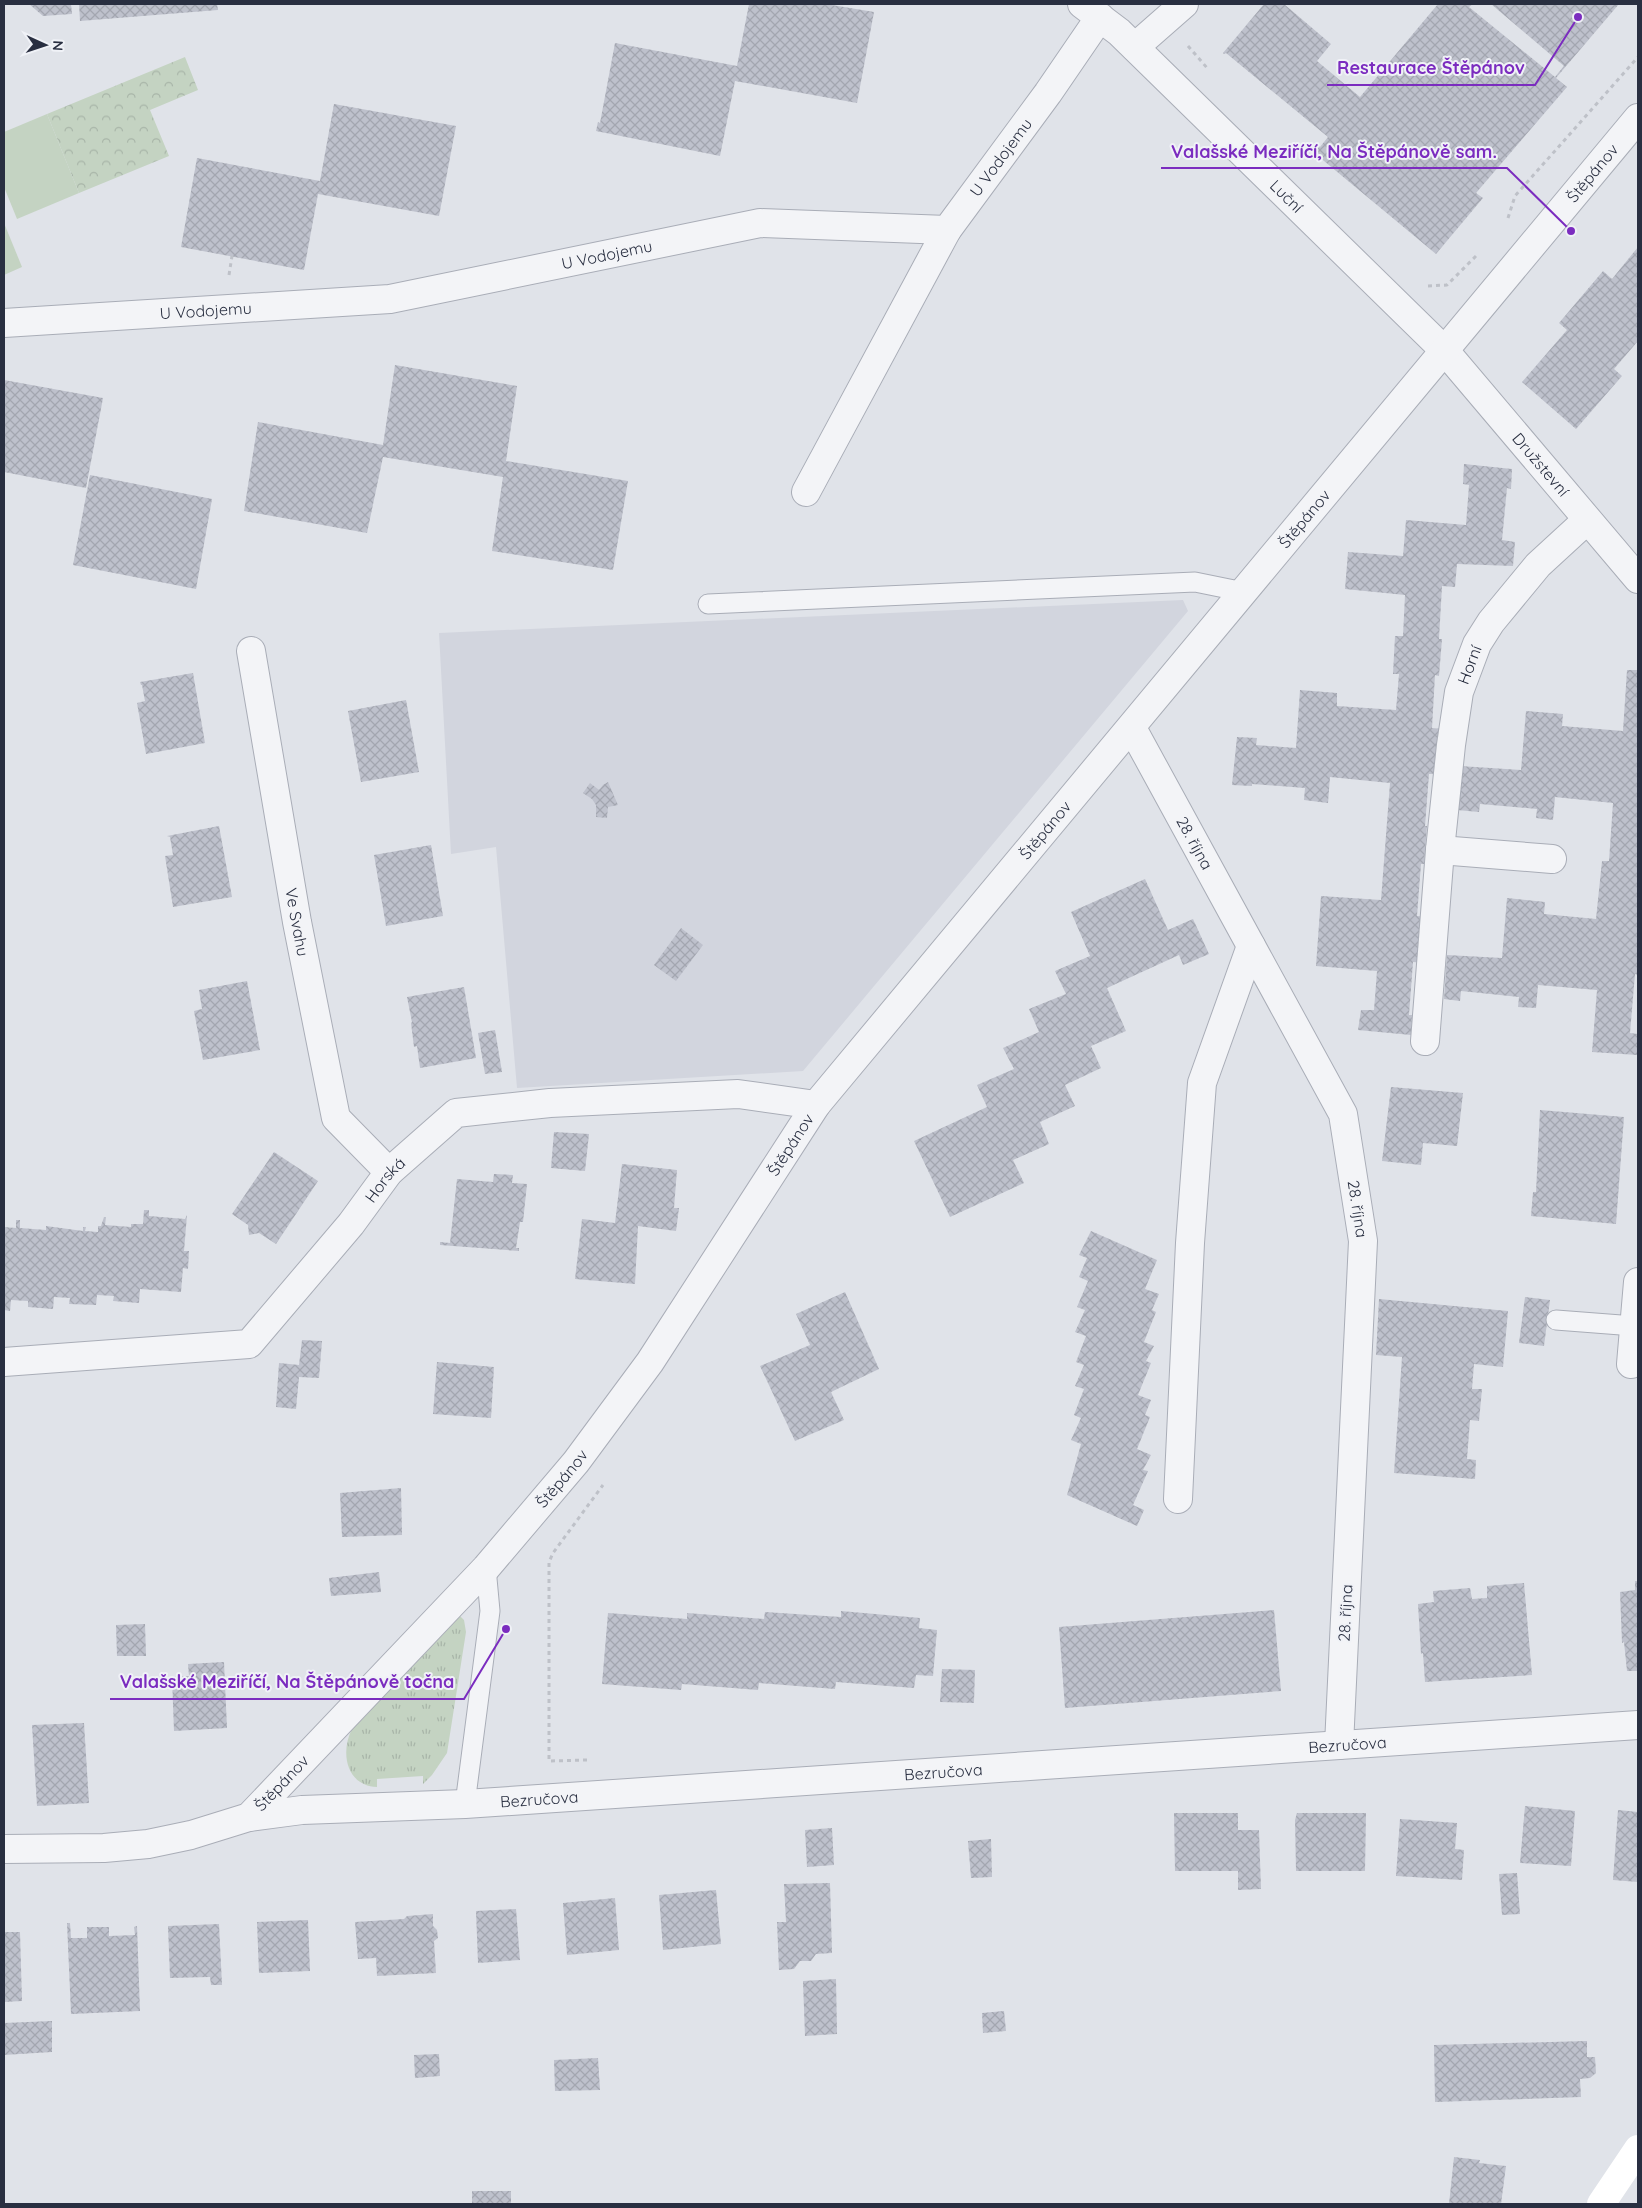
<svg xmlns="http://www.w3.org/2000/svg" width="1642" height="2208" font-family="Quicksand,sans-serif">
<defs>
<pattern id="grass-tufts" width="24" height="20" patternUnits="userSpaceOnUse" patternTransform="scale(1.25)"><rect width="24" height="20" fill="#c4d3c2"/><path d="M3 7l-1-3M5 7V3M7 7l1-3M15 17l-1-3M17 17v-4M19 17l1-3" fill="none" stroke="#a8b5a8"/></pattern>
<pattern id="forest-crowns" width="20" height="18" patternUnits="userSpaceOnUse" patternTransform="scale(1.25)"><rect width="20" height="18" fill="#c4d3c2"/><path d="M2 6a3 3 0 1 1 6 0M12 15a3 3 0 1 1 6 0" fill="none" stroke="#a8b5a8"/></pattern>
<pattern id="building-cross-hatch" width="8" height="8" patternUnits="userSpaceOnUse" patternTransform="scale(1.25)"><rect width="8" height="8" fill="#bec1cc"/><path d="M0 0l8 8M0 8l8-8" fill="none" stroke="#a3a6b0"/></pattern>
</defs>
<rect width="100%" height="100%" fill="#e0e3e9"/>
<polygon fill="#d2d5de" points="1183,600 1188,611 803,1071 517,1088 496,847 451,854 439,633"/>
<path fill="url(#grass-tufts)" d="M459 1615 464 1620 466 1632 447 1753 432 1775 423 1784V1776L377 1779V1787C346 1786 340 1752 352 1729L449 1616Z"/>
<polygon fill="url(#forest-crowns)" points="185,57 198,90 150,110 169,156 79,193 47,114"/>
<g fill="#c4d3c2">
<polygon points="47,114 79,193 17,219 4,187 4,132"/>
<polygon points="4,223 22,267 4,275"/>
</g>
<g fill="url(#building-cross-hatch)">
<polygon points="29,4 71,4 72,14 43,16"/>
<polygon points="79,4 217,4 218,10 80,21"/>
<polygon points="749,4 826,4 874,12 857,103 735,81 720,156 596,131 598,122 600,123 615,43 737,66"/>
<polygon points="1264,4 1284,4 1331,44 1317,61 1360,97 1438,4 1473,4 1469,7 1555,77 1564,66 1491,4 1619,4 1556,78 1567,87 1476,193 1483,198 1436,254 1312,151 1318,145 1320,147 1328,137 1226,53 1224,54 1223,53"/>
<polygon points="334,104 456,126 439,216 318,194 304,270 181,247 197,158 320,181"/>
<polygon points="1638,247 1638,341 1614,369 1622,376 1576,429 1522,382 1567,330 1559,323 1603,271 1612,279"/>
<polygon points="395,365 517,386 506,461 628,481 613,570 492,551 503,477 383,457 367,533 244,511 258,422 383,445"/>
<polygon points="4,380 103,398 86,488 4,472"/>
<polygon points="1464,464 1512,469 1511,489 1507,488 1502,540 1515,542 1513,566 1457,564 1455,587 1442,586 1439,639 1442,639 1439,676 1435,675 1432,728 1444,729 1441,774 1429,774 1425,826 1427,826 1424,864 1421,864 1417,916 1429,917 1426,963 1413,962 1409,1015 1412,1015 1411,1035 1358,1030 1361,1010 1374,1010 1377,971 1316,966 1321,896 1381,900 1390,783 1330,777 1328,803 1304,800 1305,788 1252,784 1252,786 1232,785 1237,737 1257,738 1256,745 1296,748 1300,690 1337,693 1337,706 1396,710 1399,674 1393,674 1395,636 1403,636 1405,595 1345,589 1348,552 1403,556 1406,520 1466,525 1469,485 1463,484"/>
<polygon points="90,475 212,499 196,589 73,565"/>
<polygon points="1627,670 1638,670 1638,975 1635,974 1630,1033 1638,1034 1637,1055 1592,1052 1597,990 1538,985 1536,1008 1518,1007 1519,997 1461,991 1460,1001 1444,999 1447,955 1502,958 1507,898 1545,902 1544,914 1596,919 1602,861 1609,861 1613,803 1555,797 1553,820 1536,818 1537,809 1480,804 1479,812 1457,810 1460,766 1521,770 1526,711 1563,714 1562,726 1623,731"/>
<polygon points="193,673 205,743 146,754 137,703 145,701 142,685 141,685 140,682"/>
<polygon points="406,700 419,772 361,782 348,711"/>
<polygon points="608,782 618,805 608,807 607,818 596,817 596,805 592,799 583,793 590,783 599,790 603,785"/>
<polygon points="219,826 232,897 173,907 165,856 173,855 170,837 167,836"/>
<polygon points="431,845 443,916 386,926 374,855"/>
<polygon points="1145,879 1168,930 1193,919 1209,954 1183,965 1179,955 1107,988 1126,1031 1091,1046 1101,1068 1065,1085 1075,1106 1040,1122 1049,1144 1013,1160 1024,1183 950,1217 914,1141 987,1107 977,1085 1014,1069 1003,1048 1039,1032 1029,1009 1066,994 1055,971 1090,956 1071,912"/>
<polygon points="681,928 703,945 676,981 654,965"/>
<polygon points="247,981 260,1050 203,1060 194,1011 202,1009 199,990"/>
<polygon points="464,987 476,1058 420,1068 417,1046 414,1047 411,1023 412,1022 407,997"/>
<polygon points="495,1030 502,1072 485,1074 478,1033"/>
<polygon points="1391,1087 1463,1093 1457,1146 1423,1143 1421,1165 1382,1161"/>
<polygon points="1540,1110 1624,1117 1616,1224 1531,1216 1533,1192 1536,1192"/>
<polygon points="554,1132 589,1134 585,1171 551,1168"/>
<polygon points="274,1152 318,1181 276,1244 259,1233 249,1235 248,1225 232,1214"/>
<polygon points="622,1164 677,1170 674,1208 679,1208 676,1231 638,1226 635,1284 575,1279 582,1219 615,1223"/>
<polygon points="494,1174 513,1175 512,1183 527,1184 523,1222 520,1222 516,1248 519,1248 519,1251 440,1245 440,1242 450,1243 457,1179 493,1182"/>
<polygon points="144,1210 149,1210 149,1216 185,1219 187,1215 184,1251 189,1251 188,1269 183,1268 181,1292 140,1289 139,1303 113,1301 114,1296 97,1295 96,1305 69,1304 70,1298 54,1297 53,1309 28,1307 28,1301 11,1300 10,1311 4,1310 4,1227 16,1228 16,1220 20,1220 20,1228 46,1230 46,1226 83,1231 83,1227 86,1227 85,1231 98,1232 98,1226 101,1226 104,1217 106,1217 105,1225 131,1227 131,1224 143,1224"/>
<polygon points="1091,1231 1157,1260 1145,1289 1159,1294 1152,1310 1156,1312 1144,1342 1154,1346 1146,1361 1151,1363 1138,1395 1151,1400 1145,1415 1150,1417 1137,1449 1151,1455 1143,1470 1148,1471 1133,1505 1144,1510 1137,1526 1067,1495 1081,1444 1071,1440 1081,1418 1074,1415 1084,1389 1075,1386 1084,1365 1076,1362 1086,1336 1075,1332 1085,1310 1077,1307 1088,1281 1079,1277 1087,1258 1079,1255"/>
<polygon points="845,1292 879,1369 831,1392 844,1420 795,1441 760,1366 810,1345 796,1314"/>
<polygon points="1525,1297 1550,1300 1544,1346 1519,1343"/>
<polygon points="1379,1299 1508,1311 1503,1367 1474,1364 1472,1389 1482,1389 1479,1421 1470,1420 1467,1459 1476,1460 1475,1479 1394,1473 1402,1357 1376,1355"/>
<polygon points="302,1340 322,1341 319,1378 299,1377 296,1409 276,1407 279,1363 299,1365"/>
<polygon points="437,1362 494,1367 491,1418 433,1414"/>
<polygon points="401,1488 402,1535 342,1537 340,1493"/>
<polygon points="379,1572 381,1592 331,1596 329,1578"/>
<polygon points="1635,1581 1638,1581 1638,1671 1627,1671 1624,1642 1622,1643 1620,1592 1635,1590"/>
<polygon points="1524,1583 1532,1675 1425,1682 1423,1653 1421,1654 1418,1604 1434,1602 1433,1591 1470,1588 1472,1599 1487,1598 1487,1586"/>
<polygon points="1274,1610 1281,1691 1065,1708 1059,1627"/>
<polygon points="841,1611 920,1618 919,1628 937,1630 933,1676 916,1675 914,1688 836,1682 835,1689 759,1683 758,1690 682,1684 681,1690 602,1684 608,1613 687,1619 687,1613 764,1619 765,1612 841,1617"/>
<polygon points="145,1624 146,1656 117,1656 116,1625"/>
<polygon points="224,1662 227,1728 174,1731 172,1677 189,1676 188,1664"/>
<polygon points="942,1669 975,1670 974,1703 940,1702"/>
<polygon points="84,1723 89,1803 37,1806 32,1725"/>
<polygon points="1525,1806 1575,1811 1571,1866 1520,1863"/>
<polygon points="1618,1810 1638,1812 1638,1882 1613,1880"/>
<polygon points="1174,1813 1238,1813 1238,1830 1259,1830 1261,1889 1238,1890 1238,1871 1175,1871"/>
<polygon points="1297,1813 1366,1813 1365,1871 1296,1871 1295,1820"/>
<polygon points="1400,1819 1457,1823 1455,1849 1464,1850 1462,1880 1396,1876"/>
<polygon points="832,1828 834,1865 807,1867 805,1830"/>
<polygon points="991,1839 992,1877 971,1878 968,1841"/>
<polygon points="1517,1873 1520,1914 1502,1915 1499,1874"/>
<polygon points="830,1883 832,1953 816,1954 811,1961 800,1961 794,1969 779,1970 777,1922 786,1922 784,1884"/>
<polygon points="716,1890 721,1944 663,1950 659,1895"/>
<polygon points="615,1898 619,1950 567,1955 563,1903"/>
<polygon points="516,1909 520,1960 478,1963 476,1911"/>
<polygon points="433,1914 433,1926 437,1930 438,1938 434,1941 436,1973 377,1976 376,1958 358,1959 355,1922 404,1919 407,1916"/>
<polygon points="308,1920 310,1971 259,1973 257,1922"/>
<polygon points="67,1923 70,1923 71,1938 87,1938 87,1927 109,1927 109,1936 135,1935 134,1927 137,1926 140,2011 71,2014"/>
<polygon points="219,1924 222,1985 211,1985 210,1977 170,1978 168,1926"/>
<polygon points="4,1932 20,1932 22,2001 4,2002"/>
<polygon points="836,1979 837,2034 805,2036 803,1981"/>
<polygon points="1004,2011 1006,2031 983,2033 982,2013"/>
<polygon points="52,2021 52,2052 4,2055 4,2023"/>
<polygon points="1587,2041 1587,2057 1595,2057 1596,2073 1590,2078 1580,2079 1581,2097 1435,2102 1434,2045"/>
<polygon points="439,2054 440,2076 415,2078 414,2055"/>
<polygon points="598,2058 600,2090 555,2091 554,2060"/>
<polygon points="1454,2157 1480,2160 1479,2163 1506,2166 1501,2204 1449,2204"/>
<rect x="472" y="2191" width="39" height="13"/>
</g>
<g fill="none" stroke-linecap="round" stroke-linejoin="round">
<defs>
<g id="lane">
<polyline points="708,604 1195,582 1244,592"/>
<polyline points="1556,1320 1634,1326"/>
<polyline points="465,1804 490,1611 486,1568"/>
</g>
<g id="street">
<path id="s1" d="M1082 4 1119 32 1445 351 1638 579"/>
<polyline points="1135,47 1184,4"/>
<path id="s2" d="M4 323 390 299 760 223 947 230 1048 93 1100 17"/>
<polyline points="806,492 947,230"/>
<path id="s3" d="M251 651 297 922 336 1118 389 1172"/>
<path id="s4" d="M1132 728 1343 1114 1363 1241 1339 1745"/>
<polyline points="1440,850 1552,859"/>
<path id="s5" d="M1425 1041 1440 850 1451 745 1459 692 1477 644 1491 622 1538 565 1587 520"/>
<path id="s6" d="M4 1362 249 1344 351 1224 389 1172 456 1113 550 1103 738 1094 816 1105"/>
<polyline points="1631,1364 1638,1282"/>
<polyline points="1178,1499 1190,1243 1202,1083 1251,946"/>
<path id="s7" d="M249 1817 302 1810 465 1804 1638 1725"/>
<path id="s8" d="M4 1849 104 1848 148 1844 191 1835 249 1817 486 1568 576 1462 650 1362 816 1105 1638 118"/>
</g>
</defs>
<use href="#lane" stroke="#a9adb7" stroke-width="21"/>
<use href="#street" stroke="#a9adb7" stroke-width="30"/>
<g stroke="#bec1c8" stroke-width="3" stroke-dasharray="4 4" stroke-linecap="butt">
<polyline points="1188,46 1208,69"/>
<polyline points="1508,218 1515,196 1638,57"/>
<polyline points="229,275 232,256"/>
<polyline points="1428,286 1447,285 1477,255"/>
<polyline points="587,1760 549,1761 549,1562 553,1553 603,1485"/>
</g>
<use href="#lane" stroke="#f3f4f7" stroke-width="19"/>
<use href="#street" stroke="#f3f4f7" stroke-width="28"/>
<polyline stroke="#fff" stroke-width="28" points="1601,2204 1638,2149"/>
</g>
<g text-anchor="middle" stroke-width="4" stroke-linejoin="round" paint-order="stroke">
<g font-size="16" fill="#292f41" stroke="#f0f2f7">
<text dy="6" stroke="none"><textPath href="#s2" startOffset="1042">U Vodojemu</textPath></text>
<text dy="6" stroke="none"><textPath href="#s8" startOffset="2375">Štěpánov</textPath></text>
<text dy="6" stroke="none"><textPath href="#s1" startOffset="281">Luční</textPath></text>
<text dy="6" stroke="none"><textPath href="#s2" startOffset="608">U Vodojemu</textPath></text>
<text dy="6" stroke="none"><textPath href="#s2" startOffset="202">U Vodojemu</textPath></text>
<text dy="6" stroke="none"><textPath href="#s1" startOffset="651">Družstevní</textPath></text>
<text dy="6" stroke="none"><textPath href="#s8" startOffset="1925">Štěpánov</textPath></text>
<text dy="6" stroke="none"><textPath href="#s5" startOffset="380">Horní</textPath></text>
<text dy="6" stroke="none"><textPath href="#s8" startOffset="1520">Štěpánov</textPath></text>
<text dy="6" stroke="none"><textPath href="#s4" startOffset="131">28. října</textPath></text>
<text dy="6" stroke="none"><textPath href="#s3" startOffset="275">Ve Svahu</textPath></text>
<text dy="6" stroke="none"><textPath href="#s8" startOffset="1115">Štěpánov</textPath></text>
<text dy="6" stroke="none"><textPath href="#s6" startOffset="459">Horská</textPath></text>
<text dy="6" stroke="none"><textPath href="#s4" startOffset="536">28. října</textPath></text>
<text dy="6" stroke="none"><textPath href="#s8" startOffset="710">Štěpánov</textPath></text>
<text transform="translate(1345 1613) rotate(-87)" y="6">28. října</text>
<text dy="6" stroke="none"><textPath href="#s7" startOffset="1101">Bezručova</textPath></text>
<text dy="6" stroke="none"><textPath href="#s7" startOffset="696">Bezručova</textPath></text>
<text dy="6" stroke="none"><textPath href="#s8" startOffset="296">Štěpánov</textPath></text>
<text dy="6" stroke="none"><textPath href="#s7" startOffset="291">Bezručova</textPath></text>
</g>
</g>
<path fill="none" stroke="#7b2cbf" stroke-width="2" d="M1578 17L1535 85H1327M1571 231L1507 168H1161M506 1629L464 1699H110"/>
<g fill="#7b2cbf" stroke="#f0f2f7" stroke-width="2">
<circle cx="1578" cy="17" r="5"/>
<circle cx="1571" cy="231" r="5"/>
<circle cx="506" cy="1629" r="5"/>
</g>
<g font-size="18" text-anchor="middle" font-weight="bold" fill="#7b2cbf" stroke="#f0f2f7" stroke-width="4" stroke-linejoin="round" paint-order="stroke">
<text x="1431" y="74">Restaurace Štěpánov</text>
<text x="1334" y="158">Valašské Meziříčí, Na Štěpánově sam.</text>
<text x="287" y="1688">Valašské Meziříčí, Na Štěpánově točna</text>
</g>
<rect width="1642" height="2208" fill="none" stroke="#292f41" stroke-width="10"/>
<g transform="translate(45 45) rotate(93)" stroke="#f0f2f7" stroke-width="4" paint-order="stroke">
<path d="M0-4L9 19L0 12L-9 19Z" fill="#292f41"/>
<text y="-8" font-size="14" font-weight="bold" text-anchor="middle" fill="#292f41">N</text>
</g>
</svg>
